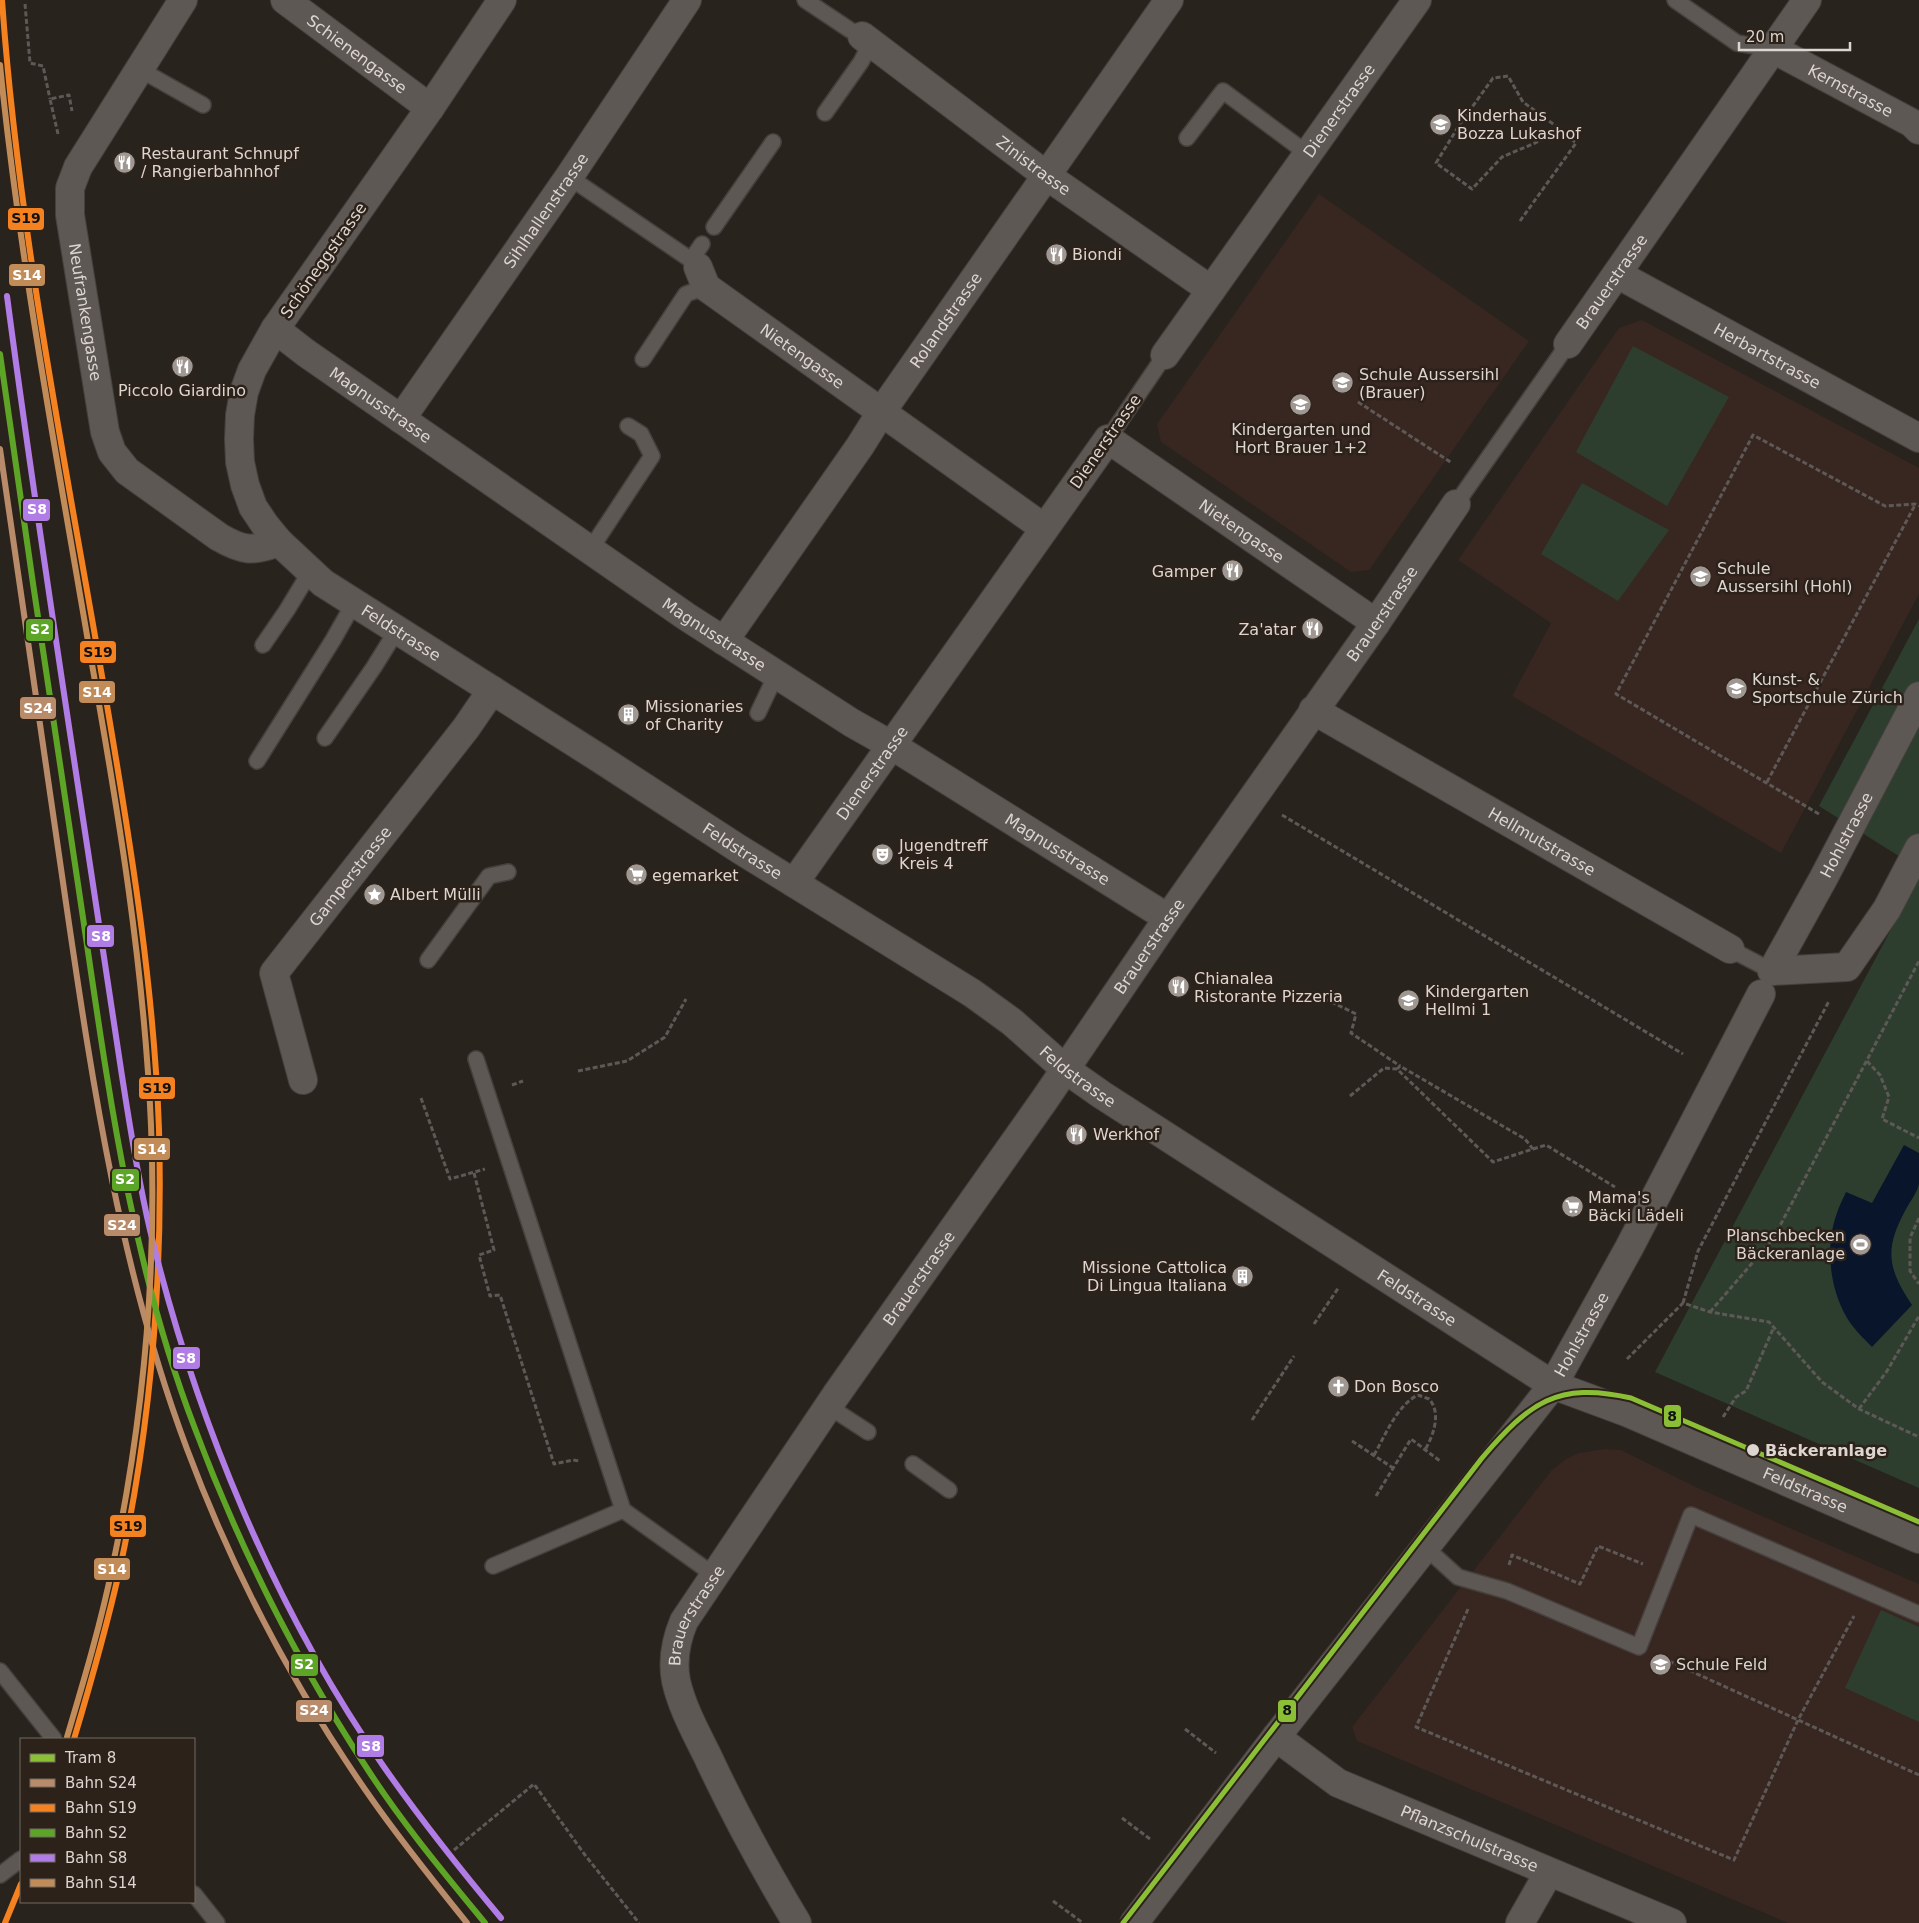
<svg xmlns="http://www.w3.org/2000/svg" width="1919" height="1923" font-family="'DejaVu Sans',sans-serif">
<rect width="100%" height="100%" fill="#29231e"/>
<g fill="#382621">
<polygon points="1319,194 1529,341 1369,570 1351,572 1161,442 1157,424"/>
<polygon points="1642,320 1919,468 1919,594 1781,853 1512,696 1551,623 1458,560 1619,328"/>
<polygon points="1605,1449 1621,1450 1700,1489 1919,1584 1919,1923 1788,1923 1357,1741 1352,1727 1551,1471 1566,1459 1579,1453"/>
</g>
<g fill="#2d3e2e">
<polygon points="1633,346 1729,397 1667,506 1576,452"/>
<polygon points="1582,483 1669,530 1618,601 1541,554"/>
<polygon points="1919,619 1919,867 1918,868 1819,806"/>
<polygon points="1919,877 1919,1488 1655,1372"/>
<polygon points="1881,1610 1919,1627 1919,1722 1845,1688"/>
</g>
<path fill="#09152b" d="M1904 1145 1919 1153C1919 1162 1919 1175 1919 1184 1917 1193 1909 1203 1905 1211 1884 1250 1888 1269 1912 1305L1872 1347C1865 1340 1857 1332 1851 1324 1830 1294 1824 1248 1837 1213 1839 1206 1843 1199 1846 1192L1872 1203Z"/>
<g fill="none" stroke-linecap="round" stroke-linejoin="round">
<defs>
<g id="service">
<polyline points="805,0 850,30"/>
<polyline points="1675,0 1737,43 1773,49"/>
<polyline points="139,69 203,105"/>
<polyline points="825,113 861,62 871,43"/>
<polyline points="1187,138 1223,91 1308,154"/>
<polyline points="569,177 691,260 698,267"/>
<polyline points="714,227 773,142"/>
<polyline points="691,260 702,244"/>
<polyline points="643,359 686,294 706,287"/>
<polyline points="1108,439 1165,355"/>
<polyline points="1456,504 1568,344"/>
<polyline points="590,550 652,456 641,434 628,426"/>
<polyline points="263,645 287,610 310,572"/>
<polyline points="758,713 776,675"/>
<polyline points="325,738 374,667 397,630"/>
<polyline points="257,761 333,640 354,603"/>
<polyline points="1730,949 1772,971 1769,977"/>
<polyline points="428,960 489,876 508,872"/>
<polyline points="476,1059 623,1510 714,1575"/>
<polyline points="828,1406 868,1432"/>
<polyline points="913,1464 949,1490"/>
<polyline points="1425,1547 1458,1577 1507,1591 1639,1647 1691,1515 1919,1614"/>
<polyline points="493,1566 623,1510"/>
<polyline points="0,1671 54,1739"/>
<polyline points="0,1875 21,1859"/>
<polyline points="194,1894 217,1923"/>
</g>
<g id="minor">
<path id="s1" d="M285 0 430 108"/>
<path id="s2" d="M862 36 1047 176 1211 290"/>
<path id="s3" d="M1773 49 1912 123 1919 130"/>
<path id="s4" d="M698 267 706 287 1044 528"/>
<path id="s5" d="M1617 274 1919 438"/>
<path id="s6" d="M275 329 306 353 687 617 852 723 891 745 1168 918"/>
<path id="s7" d="M1568 344 1807 0"/>
<path id="s8" d="M1165 355 1417 0"/>
<path id="s9" d="M401 419 569 177 687 0"/>
<path id="s10" d="M724 641 860 446 882 411 1169 0"/>
<path id="s11" d="M1313 710 1730 949"/>
<path id="s12" d="M794 883 1108 439 1376 623"/>
<path id="s13" d="M1772 971 1823 879 1919 696"/>
<polyline points="1772,971 1847,967 1887,909 1919,848"/>
<path id="s14" d="M303 1080 274 973 466 728 492 690"/>
<path id="s15" d="M1553 1385 1629 1248 1761 994"/>
<path id="s16" d="M1276 1737 1338 1783 1672 1923"/>
<path id="s17" d="M797 1923C764 1868 734 1813 707 1755 695 1731 682 1707 676 1681 672 1660 676 1640 684 1621L836 1395 1045 1099 1168 918 1376 623 1456 504"/>
<polyline points="1520,1923 1549,1872"/>
</g>
<g id="tertiary">
<path id="s18" d="M183 0 78 167 70 188V215L105 432 112 452 127 471 219 537C243 551 253 552 279 542"/>
<path id="s19" d="M502 0 430 108 275 329 252 370 244 392 240 415 239 439 240 462 245 485 253 507 265 525 279 542 323 583 599 758 739 849 972 993 1012 1022 1065 1069 1102 1095 1553 1385 1626 1412 1919 1539"/>
<polyline points="1134,1923 1276,1737 1553,1385"/>
</g>
</defs>
<use href="#service" stroke="#46403d" stroke-width="18"/>
<use href="#minor" stroke="#46403d" stroke-width="30"/>
<use href="#tertiary" stroke="#46403d" stroke-width="30"/>
<g stroke="#5e5956" stroke-width="3" stroke-dasharray="5 2.5" stroke-linecap="butt">
<polyline points="25,4 30,63 43,66 50,99"/>
<polyline points="58,134 50,99 69,95 72,111"/>
<polyline points="1520,221 1576,143 1560,129 1535,143 1502,157 1472,189 1436,163 1460,124 1493,78 1508,76 1523,102 1560,129"/>
<polyline points="1358,402 1452,463"/>
<polyline points="1767,782 1915,505"/>
<polyline points="1819,814 1616,694 1753,435 1885,506 1915,504 1919,506"/>
<polyline points="1282,815 1683,1054"/>
<polyline points="1311,992 1356,1014 1351,1033 1400,1066"/>
<polyline points="1867,1061 1880,1075 1889,1097 1882,1119 1919,1138"/>
<polyline points="578,1071 627,1061 665,1037 686,999"/>
<polyline points="512,1085 523,1081"/>
<polyline points="1350,1096 1384,1068 1397,1069 1493,1162 1533,1149 1525,1139 1400,1066 1397,1069"/>
<polyline points="421,1098 450,1179 485,1169"/>
<polyline points="1533,1149 1546,1145 1615,1187"/>
<polyline points="474,1173 494,1250 479,1255 490,1296 500,1295 554,1464 573,1460 579,1461"/>
<polyline points="1919,1218 1910,1238 1910,1271 1919,1284"/>
<polyline points="1683,1303 1698,1251 1829,1001"/>
<polyline points="1710,1312 1773,1239 1919,961"/>
<polyline points="1314,1324 1339,1287"/>
<polyline points="1627,1359 1683,1303 1710,1312 1769,1322 1822,1382 1859,1409 1919,1437"/>
<polyline points="1859,1409 1887,1371 1919,1316"/>
<polyline points="1723,1417 1736,1397 1746,1391 1773,1329"/>
<polyline points="1252,1420 1294,1356"/>
<polyline points="1352,1441 1393,1468"/>
<path d="M1374 1455C1385 1436 1397 1405 1418 1395L1429 1399C1442 1413 1433 1436 1425 1450"/>
<polyline points="1376,1496 1411,1439 1440,1461"/>
<polyline points="1509,1565 1512,1555 1580,1584 1598,1546 1643,1564"/>
<polyline points="1468,1609 1416,1727 1734,1860 1798,1720 1854,1616"/>
<polyline points="1662,1658 1919,1775"/>
<polyline points="1185,1729 1216,1753"/>
<polyline points="1122,1818 1150,1839"/>
<polyline points="454,1850 534,1784 585,1855 639,1923"/>
<polyline points="1053,1901 1083,1923"/>
</g>
<use href="#service" stroke="#5d5854" stroke-width="15"/>
<use href="#minor" stroke="#5d5854" stroke-width="28"/>
<use href="#tertiary" stroke="#5d5854" stroke-width="28"/>
<defs>
<path id="rail-1" d="M0 449C22 600 44 751 66 903 93 1088 121 1273 187 1449 233 1572 295 1690 371 1798 401 1841 434 1882 467 1923"/>
<g id="rail-2">
<path d="M2 0C19 241 69 479 109 717 132 853 154 990 159 1129 163 1276 151 1425 120 1568 107 1626 91 1682 74 1739"/>
<polyline points="5,1923 21,1884"/>
</g>
<path id="rail-3" d="M0 354C26 540 54 725 82 911 108 1086 130 1259 194 1426 239 1547 297 1662 368 1770 403 1824 444 1873 485 1923"/>
<path id="rail-4" d="M7 296C31 479 59 662 87 845 99 922 110 999 122 1076 130 1128 138 1179 150 1230 195 1417 274 1609 384 1767 421 1820 460 1869 501 1918"/>
<path id="rail-5" d="M0 65C20 263 57 458 90 653 118 810 144 966 151 1125 157 1272 143 1421 113 1564 101 1623 84 1680 67 1737"/>
</defs>
<use href="#rail-1" stroke="#2d221a" stroke-width="10"/>
<use href="#rail-2" stroke="#2d221a" stroke-width="10"/>
<use href="#rail-3" stroke="#2d221a" stroke-width="10"/>
<use href="#rail-4" stroke="#2d221a" stroke-width="10"/>
<use href="#rail-5" stroke="#2d221a" stroke-width="10"/>
<use href="#rail-1" stroke="#b88c6a" stroke-width="6"/>
<use href="#rail-2" stroke="#f58220" stroke-width="6"/>
<use href="#rail-3" stroke="#5da526" stroke-width="6"/>
<use href="#rail-4" stroke="#b07ce6" stroke-width="6"/>
<use href="#rail-5" stroke="#c28c59" stroke-width="6"/>
<defs>
<path id="tram-1" d="M1123 1923 1482 1458C1529 1403 1557 1381 1631 1398L1919 1522"/>
</defs>
<use href="#tram-1" stroke="#2d221a" stroke-width="9"/>
<use href="#tram-1" stroke="#8bc036" stroke-width="5"/>
</g>
<defs>
<symbol id="school-disc" viewBox="-11 -11 22 22"><circle r="9.5" fill="#9e9792" stroke="#2d221a"/><path d="M0-5L7-2L0 1L-7-2ZM-4 1L0 2.5L4 1V4Q0 6-4 4Z" fill="#fff"/></symbol>
<symbol id="restaurant-disc" viewBox="-11 -11 22 22"><circle r="9.5" fill="#9e9792" stroke="#2d221a"/><path d="M-5-6h1v4h1v-4h1v4h1v-4h1v5L-1.5 .5V6h-2V.5L-5-1ZM5-6V6H3V1.5H1.5Q1.5-4 5-6Z" fill="#fff"/></symbol>
<symbol id="building-disc" viewBox="-11 -11 22 22"><circle r="9.5" fill="#9e9792" stroke="#2d221a"/><path d="M-4-6H4V6H1V3H-1V6H-4ZM-2.5-4.3h1.7v1.8h-1.7ZM.8-4.3h1.7v1.8H.8ZM-2.5-1h1.7V.8h-1.7ZM.8-1h1.7V.8H.8Z" fill="#fff"/></symbol>
<symbol id="theatre-disc" viewBox="-11 -11 22 22"><circle r="9.5" fill="#9e9792" stroke="#2d221a"/><path d="M-5-5.5Q0-4 5-5.5V0Q5 5 0 6Q-5 5-5 0ZM-3.3-2.5H-1v1.5H-3.3ZM1-2.5H3.3v1.5H1ZM-2.8 1Q0 5.5 2.8 1Z" fill="#fff"/></symbol>
<symbol id="supermarket-disc" viewBox="-11 -11 22 22"><circle r="9.5" fill="#9e9792" stroke="#2d221a"/><path d="M-6-5.5h2.5l.6 2H6L4.5 2H-2.5L-4.4-4H-6ZM-1.5 3.2a1.3 1.3 0 1 0 .1 0ZM3 3.2a1.3 1.3 0 1 0 .1 0Z" fill="#fff"/></symbol>
<symbol id="sight-disc" viewBox="-11 -11 22 22"><circle r="9.5" fill="#9e9792" stroke="#2d221a"/><path d="M0-6L1.8-2.2L6-1.7L2.9 1.2L3.7 5.4L0 3.3L-3.7 5.4L-2.9 1.2L-6-1.7L-1.8-2.2Z" fill="#fff"/></symbol>
<symbol id="stadium-disc" viewBox="-11 -11 22 22"><circle r="9.5" fill="#9e9792" stroke="#2d221a"/><path d="M0-5a6.5 5 0 1 0 0 10a6.5 5 0 1 0 0-10ZM-3.5-1.8h7v3.6h-7Z" fill="#fff"/></symbol>
<symbol id="church-disc" viewBox="-11 -11 22 22"><circle r="9.5" fill="#9e9792" stroke="#2d221a"/><path d="M-1.2-6h2.4v3.5h3.3v2.4h-3.3V6h-2.4V-.1h-3.3v-2.4h3.3Z" fill="#fff"/></symbol>
</defs>
<g fill-rule="evenodd">
<use href="#school-disc" x="1428" y="112" width="25" height="25"/>
<use href="#restaurant-disc" x="112" y="150" width="25" height="25"/>
<use href="#restaurant-disc" x="1044" y="242" width="25" height="25"/>
<use href="#restaurant-disc" x="170" y="354" width="25" height="25"/>
<use href="#school-disc" x="1330" y="370" width="25" height="25"/>
<use href="#school-disc" x="1288" y="392" width="25" height="25"/>
<use href="#restaurant-disc" x="1220" y="558" width="25" height="25"/>
<use href="#school-disc" x="1688" y="564" width="25" height="25"/>
<use href="#restaurant-disc" x="1300" y="616" width="25" height="25"/>
<use href="#school-disc" x="1724" y="676" width="25" height="25"/>
<use href="#building-disc" x="616" y="702" width="25" height="25"/>
<use href="#theatre-disc" x="870" y="842" width="25" height="25"/>
<use href="#supermarket-disc" x="624" y="862" width="25" height="25"/>
<use href="#sight-disc" x="362" y="882" width="25" height="25"/>
<use href="#restaurant-disc" x="1166" y="974" width="25" height="25"/>
<use href="#school-disc" x="1396" y="988" width="25" height="25"/>
<use href="#restaurant-disc" x="1064" y="1122" width="25" height="25"/>
<use href="#supermarket-disc" x="1560" y="1194" width="25" height="25"/>
<use href="#stadium-disc" x="1848" y="1232" width="25" height="25"/>
<use href="#building-disc" x="1230" y="1264" width="25" height="25"/>
<use href="#church-disc" x="1326" y="1374" width="25" height="25"/>
<use href="#school-disc" x="1648" y="1652" width="25" height="25"/>
</g>
<circle fill="#ddd5d0" stroke="#2d221a" stroke-width="2" cx="1753" cy="1450" r="7"/>
<g text-anchor="middle" stroke-width="5" stroke-linejoin="round" paint-order="stroke">
<g font-size="16" fill="#ddd5d0" stroke="#2d221a">
<text dy="6" stroke="none"><textPath href="#s1" startOffset="90">Schienengasse</textPath></text>
<text dy="6" stroke="none"><textPath href="#s3" startOffset="88">Kernstrasse</textPath></text>
<text dy="6" stroke="none"><textPath href="#s8" startOffset="300">Dienerstrasse</textPath></text>
<text dy="6" stroke="none"><textPath href="#s2" startOffset="215">Zinistrasse</textPath></text>
<text dy="6" stroke="none"><textPath href="#s9" startOffset="254">Sihlhallenstrasse</textPath></text>
<text transform="translate(323 260) rotate(-55)" y="6">Schöneggstrasse</text>
<text dy="6" stroke="none"><textPath href="#s7" startOffset="76">Brauerstrasse</textPath></text>
<text dy="6" stroke="none"><textPath href="#s18" startOffset="345">Neufrankengasse</textPath></text>
<text dy="6" stroke="none"><textPath href="#s10" startOffset="390">Rolandstrasse</textPath></text>
<text dy="6" stroke="none"><textPath href="#s4" startOffset="140">Nietengasse</textPath></text>
<text dy="6" stroke="none"><textPath href="#s5" startOffset="171">Herbartstrasse</textPath></text>
<text dy="6" stroke="none"><textPath href="#s6" startOffset="130">Magnusstrasse</textPath></text>
<text transform="translate(1105 441) rotate(-55)" y="6">Dienerstrasse</text>
<text dy="6" stroke="none"><textPath href="#s12" startOffset="706">Nietengasse</textPath></text>
<text dy="6" stroke="none"><textPath href="#s17" startOffset="1558">Brauerstrasse</textPath></text>
<text dy="6" stroke="none"><textPath href="#s19" startOffset="784">Feldstrasse</textPath></text>
<text dy="6" stroke="none"><textPath href="#s6" startOffset="535">Magnusstrasse</textPath></text>
<text dy="6" stroke="none"><textPath href="#s12" startOffset="135">Dienerstrasse</textPath></text>
<text dy="6" stroke="none"><textPath href="#s13" startOffset="155">Hohlstrasse</textPath></text>
<text dy="6" stroke="none"><textPath href="#s11" startOffset="264">Hellmutstrasse</textPath></text>
<text dy="6" stroke="none"><textPath href="#s6" startOffset="940">Magnusstrasse</textPath></text>
<text dy="6" stroke="none"><textPath href="#s19" startOffset="1189">Feldstrasse</textPath></text>
<text dy="6" stroke="none"><textPath href="#s14" startOffset="234">Gamperstrasse</textPath></text>
<text dy="6" stroke="none"><textPath href="#s17" startOffset="1152">Brauerstrasse</textPath></text>
<text dy="6" stroke="none"><textPath href="#s19" startOffset="1594">Feldstrasse</textPath></text>
<text dy="6" stroke="none"><textPath href="#s17" startOffset="748">Brauerstrasse</textPath></text>
<text dy="6" stroke="none"><textPath href="#s19" startOffset="1999">Feldstrasse</textPath></text>
<text dy="6" stroke="none"><textPath href="#s15" startOffset="58">Hohlstrasse</textPath></text>
<text dy="6" stroke="none"><textPath href="#s19" startOffset="2434">Feldstrasse</textPath></text>
<text dy="6" stroke="none"><textPath href="#s17" startOffset="342">Brauerstrasse</textPath></text>
<text dy="6" stroke="none"><textPath href="#s16" startOffset="220">Pflanzschulstrasse</textPath></text>
</g>
<g font-size="16" fill="#ddd5d0" stroke="#2d221a" text-anchor="start">
<text x="1457" y="121">Kinderhaus<tspan x="1457" dy="18">Bozza Lukashof</tspan></text>
<text x="141" y="159">Restaurant Schnupf<tspan x="141" dy="18">/ Rangierbahnhof</tspan></text>
<text x="1072" y="260">Biondi</text>
<text x="1359" y="380">Schule Aussersihl<tspan x="1359" dy="18">(Brauer)</tspan></text>
<text x="182" y="396" text-anchor="middle">Piccolo Giardino</text>
<text x="1301" y="435" text-anchor="middle">Kindergarten und<tspan x="1301" dy="18">Hort Brauer 1+2</tspan></text>
<text x="1717" y="574">Schule<tspan x="1717" dy="18">Aussersihl (Hohl)</tspan></text>
<text x="1216" y="577" text-anchor="end">Gamper</text>
<text x="1296" y="635" text-anchor="end">Za'atar</text>
<text x="1752" y="685">Kunst- &amp;<tspan x="1752" dy="18">Sportschule Zürich</tspan></text>
<text x="645" y="712">Missionaries<tspan x="645" dy="18">of Charity</tspan></text>
<text x="899" y="851">Jugendtreff<tspan x="899" dy="18">Kreis 4</tspan></text>
<text x="652" y="881">egemarket</text>
<text x="390" y="900">Albert Mülli</text>
<text x="1194" y="984">Chianalea<tspan x="1194" dy="18">Ristorante Pizzeria</tspan></text>
<text x="1425" y="997">Kindergarten<tspan x="1425" dy="18">Hellmi 1</tspan></text>
<text x="1093" y="1140">Werkhof</text>
<text x="1588" y="1203">Mama's<tspan x="1588" dy="18">Bäcki Lädeli</tspan></text>
<text x="1845" y="1241" text-anchor="end">Planschbecken<tspan x="1845" dy="18">Bäckeranlage</tspan></text>
<text x="1227" y="1273" text-anchor="end">Missione Cattolica<tspan x="1227" dy="18">Di Lingua Italiana</tspan></text>
<text x="1354" y="1392">Don Bosco</text>
<text x="1676" y="1670">Schule Feld</text>
</g>
<g font-size="16" font-weight="bold" fill="#ddd5d0" stroke="#2d221a" text-anchor="start">
<text x="1765" y="1456">Bäckeranlage</text>
</g>
</g>
<g stroke="#2d221a" stroke-width="2">
<rect x="7" y="207" width="38" height="24" rx="5" fill="#f58220"/>
<rect x="8" y="263" width="38" height="24" rx="5" fill="#c28c59"/>
<rect x="22" y="498" width="29" height="24" rx="5" fill="#b07ce6"/>
<rect x="25" y="618" width="29" height="24" rx="5" fill="#5da526"/>
<rect x="79" y="640" width="38" height="24" rx="5" fill="#f58220"/>
<rect x="78" y="680" width="38" height="24" rx="5" fill="#c28c59"/>
<rect x="19" y="696" width="38" height="24" rx="5" fill="#b88c6a"/>
<rect x="86" y="924" width="29" height="24" rx="5" fill="#b07ce6"/>
<rect x="138" y="1076" width="38" height="24" rx="5" fill="#f58220"/>
<rect x="133" y="1137" width="38" height="24" rx="5" fill="#c28c59"/>
<rect x="111" y="1168" width="29" height="24" rx="5" fill="#5da526"/>
<rect x="103" y="1213" width="38" height="24" rx="5" fill="#b88c6a"/>
<rect x="172" y="1346" width="29" height="24" rx="5" fill="#b07ce6"/>
<rect x="1663" y="1404" width="19" height="24" rx="5" fill="#8bc036"/>
<rect x="109" y="1514" width="38" height="24" rx="5" fill="#f58220"/>
<rect x="93" y="1557" width="38" height="24" rx="5" fill="#c28c59"/>
<rect x="290" y="1653" width="29" height="24" rx="5" fill="#5da526"/>
<rect x="1277" y="1699" width="20" height="24" rx="5" fill="#8bc036"/>
<rect x="295" y="1699" width="38" height="24" rx="5" fill="#b88c6a"/>
<rect x="356" y="1734" width="29" height="24" rx="5" fill="#b07ce6"/>
</g>
<g font-size="14" text-anchor="middle" font-weight="bold" fill="#fff">
<text x="27" y="280">S14</text>
<text x="37" y="514">S8</text>
<text x="40" y="634">S2</text>
<text x="97" y="697">S14</text>
<text x="38" y="713">S24</text>
<text x="101" y="941">S8</text>
<text x="152" y="1154">S14</text>
<text x="125" y="1184">S2</text>
<text x="122" y="1230">S24</text>
<text x="186" y="1363">S8</text>
<text x="112" y="1574">S14</text>
<text x="304" y="1669">S2</text>
<text x="314" y="1715">S24</text>
<text x="371" y="1751">S8</text>
</g>
<g font-size="14" text-anchor="middle" font-weight="bold" fill="#111">
<text x="26" y="223">S19</text>
<text x="98" y="657">S19</text>
<text x="157" y="1093">S19</text>
<text x="1672" y="1421">8</text>
<text x="128" y="1531">S19</text>
<text x="1287" y="1715">8</text>
</g>
<rect x="20" y="1738" width="175" height="165" fill="#2d221a" stroke="#736a63"/>
<rect x="30" y="1754" width="25" height="8" fill="#8bc036" stroke="#736a63"/>
<text x="65" y="1763" font-size="15" fill="#ddd5d0">Tram 8</text>
<rect x="30" y="1779" width="25" height="8" fill="#b88c6a" stroke="#736a63"/>
<text x="65" y="1788" font-size="15" fill="#ddd5d0">Bahn S24</text>
<rect x="30" y="1804" width="25" height="8" fill="#f58220" stroke="#736a63"/>
<text x="65" y="1813" font-size="15" fill="#ddd5d0">Bahn S19</text>
<rect x="30" y="1829" width="25" height="8" fill="#5da526" stroke="#736a63"/>
<text x="65" y="1838" font-size="15" fill="#ddd5d0">Bahn S2</text>
<rect x="30" y="1854" width="25" height="8" fill="#b07ce6" stroke="#736a63"/>
<text x="65" y="1863" font-size="15" fill="#ddd5d0">Bahn S8</text>
<rect x="30" y="1879" width="25" height="8" fill="#c28c59" stroke="#736a63"/>
<text x="65" y="1888" font-size="15" fill="#ddd5d0">Bahn S14</text>
<path d="M1739 42v8h111v-8" fill="none" stroke="#ddd5d0" stroke-width="2.5"/>
<text x="1746" y="42" font-size="15" fill="#ddd5d0" stroke="#2d221a" stroke-width="4" paint-order="stroke">20 m</text>
</svg>
